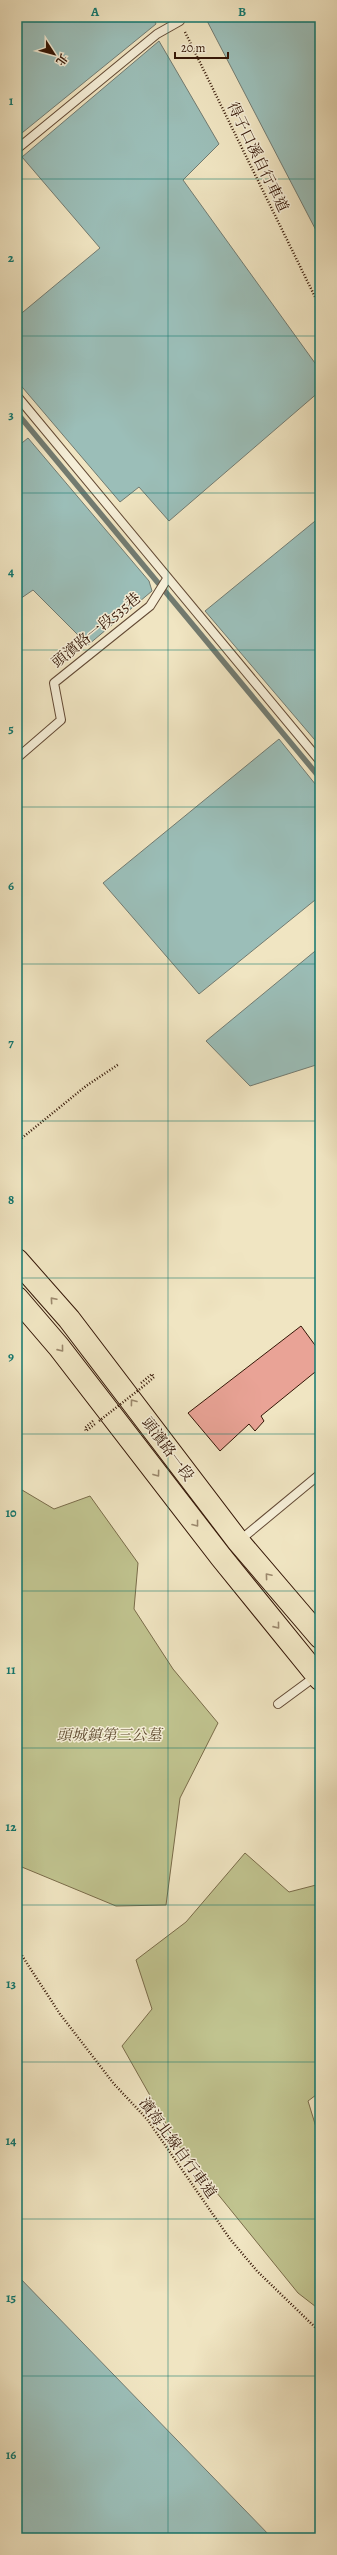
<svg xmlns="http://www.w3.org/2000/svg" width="337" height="2555" font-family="Alegreya,'Noto Serif TC',serif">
<rect width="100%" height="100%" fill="#f0e5c2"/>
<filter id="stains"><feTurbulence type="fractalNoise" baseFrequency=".005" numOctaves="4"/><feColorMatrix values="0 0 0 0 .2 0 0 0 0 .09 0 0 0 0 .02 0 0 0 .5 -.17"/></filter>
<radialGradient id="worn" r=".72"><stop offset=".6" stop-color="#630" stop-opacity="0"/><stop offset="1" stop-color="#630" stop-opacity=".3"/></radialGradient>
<g fill="#c0c38f" stroke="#7a6c4a">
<polygon points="17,1487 54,1509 90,1496 138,1563 134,1609 173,1669 218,1723 180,1798 166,1905 116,1906 17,1865"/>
<polygon points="245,1853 289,1892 320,1884 320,2092 308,2101 320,2140 320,2310 298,2293 178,2145 122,2046 152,2009 136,1960 186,1922"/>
</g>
<g fill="#9bbeb8" stroke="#727b71">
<polygon points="17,17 153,17 156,24 17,137"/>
<polygon points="205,17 320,17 320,238"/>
<polygon points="159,41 219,144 183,180 320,370 320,391 169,521 139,487 120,502 17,381 17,317 100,248 22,157"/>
<polygon points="28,438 149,581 152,591 88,645 33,590 17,601 17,447"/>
<polygon points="320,517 320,746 205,611"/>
<polygon points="279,739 320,790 320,896 199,994 103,883"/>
<polygon points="320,947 320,1071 316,1065 250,1086 206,1041"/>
<polygon points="17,2275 272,2538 17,2538"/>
</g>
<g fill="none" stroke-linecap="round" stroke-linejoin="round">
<polyline stroke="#727b71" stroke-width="5.5" points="17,413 320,778"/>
</g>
<polygon fill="#e9a396" stroke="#341606" points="301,1326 320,1352 320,1368 261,1416 264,1421 255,1431 249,1424 220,1451 188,1413"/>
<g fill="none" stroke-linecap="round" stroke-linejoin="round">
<defs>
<g id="lane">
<polyline points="17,149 157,34 180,21"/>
<polyline points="17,396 320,761"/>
<polyline points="17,758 61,720 54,683 150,606 167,579"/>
<polyline points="239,1541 320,1474"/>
<polyline points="278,1704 316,1676"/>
</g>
<g id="primary">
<polyline points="17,1260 69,1319 238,1541 320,1637"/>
<polyline points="17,1298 59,1347 221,1557 320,1679"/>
</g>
</defs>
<use href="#lane" stroke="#634a35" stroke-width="10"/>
<use href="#primary" stroke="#341606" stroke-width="24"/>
<g stroke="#341606" stroke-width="2.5" stroke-dasharray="1 2" stroke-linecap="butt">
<polyline points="185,32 320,307"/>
<polyline points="17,1142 86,1086 119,1064"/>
<polyline points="141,1383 152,1374 154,1377 145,1385"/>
<polyline points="93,1421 85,1428 86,1431 95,1424"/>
<polyline points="17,1948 60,2014 114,2084 147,2119 230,2239 257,2271 320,2332"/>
</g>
<use href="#lane" stroke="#f5eed7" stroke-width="8"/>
<use href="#primary" stroke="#f0e5c2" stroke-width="22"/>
<polyline stroke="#341606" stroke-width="2.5" stroke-dasharray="1 2" stroke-linecap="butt" points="99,1421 145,1385"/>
</g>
<defs><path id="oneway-chevron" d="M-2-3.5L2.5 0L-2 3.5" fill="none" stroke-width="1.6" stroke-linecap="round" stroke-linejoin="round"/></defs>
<g stroke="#9b886d">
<use href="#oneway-chevron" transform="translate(53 1300) rotate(-131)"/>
<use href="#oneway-chevron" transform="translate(61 1349) rotate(51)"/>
<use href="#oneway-chevron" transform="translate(133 1402) rotate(-127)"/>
<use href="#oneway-chevron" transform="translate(157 1474) rotate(54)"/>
<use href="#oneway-chevron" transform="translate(196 1524) rotate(52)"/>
<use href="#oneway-chevron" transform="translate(268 1576) rotate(-130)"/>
<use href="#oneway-chevron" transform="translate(277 1626) rotate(51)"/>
</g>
<path fill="none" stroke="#0f766e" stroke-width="1" stroke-opacity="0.55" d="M168 17V2538M17 179H320M17 336H320M17 493H320M17 650H320M17 807H320M17 964H320M17 1121H320M17 1278H320M17 1434H320M17 1591H320M17 1748H320M17 1905H320M17 2062H320M17 2219H320M17 2376H320"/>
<g text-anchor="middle" stroke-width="3" stroke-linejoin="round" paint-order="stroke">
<g font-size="15" fill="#341606" stroke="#f5eed7">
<text transform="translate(258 157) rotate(64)" y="5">得子口溪自行車道</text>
<text transform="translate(96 630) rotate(-39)" y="5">頭濱路一段535巷</text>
<text transform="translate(168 1449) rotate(53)" y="5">頭濱路一段</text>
<text transform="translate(178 2148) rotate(54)" y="5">濱海北線自行車道</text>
</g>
<g font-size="15" font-style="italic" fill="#5e4a2f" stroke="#f5eed7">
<text x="109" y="1740">頭城鎮第三公墓</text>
</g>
</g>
<rect width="337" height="2555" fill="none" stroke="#f0e5c2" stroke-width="44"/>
<g transform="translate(54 54) rotate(126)" stroke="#f5eed7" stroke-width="3" paint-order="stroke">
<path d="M0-3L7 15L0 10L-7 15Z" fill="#341606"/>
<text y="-6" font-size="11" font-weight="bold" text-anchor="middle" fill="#341606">北</text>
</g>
<path d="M175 52v6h53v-6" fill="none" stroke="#341606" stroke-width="2"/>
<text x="181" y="52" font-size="12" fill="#341606" stroke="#f5eed7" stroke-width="3" paint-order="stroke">20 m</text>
<rect x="22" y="22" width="293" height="2511" fill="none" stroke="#0f766e" stroke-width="1.5"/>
<g font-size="13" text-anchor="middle" font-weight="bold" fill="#0f766e">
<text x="95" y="16">A</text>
<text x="242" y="16">B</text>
<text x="11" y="105">1</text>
<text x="11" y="262">2</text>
<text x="11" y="419">3</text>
<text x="11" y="576">4</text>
<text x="11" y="733">5</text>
<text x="11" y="890">6</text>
<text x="11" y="1047">7</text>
<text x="11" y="1204">8</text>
<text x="11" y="1361">9</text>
<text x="11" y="1517">10</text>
<text x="11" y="1674">11</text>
<text x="11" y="1831">12</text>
<text x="11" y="1988">13</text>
<text x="11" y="2145">14</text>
<text x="11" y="2302">15</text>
<text x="11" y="2459">16</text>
</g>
<rect width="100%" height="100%" filter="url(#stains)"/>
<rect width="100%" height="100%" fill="url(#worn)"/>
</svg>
